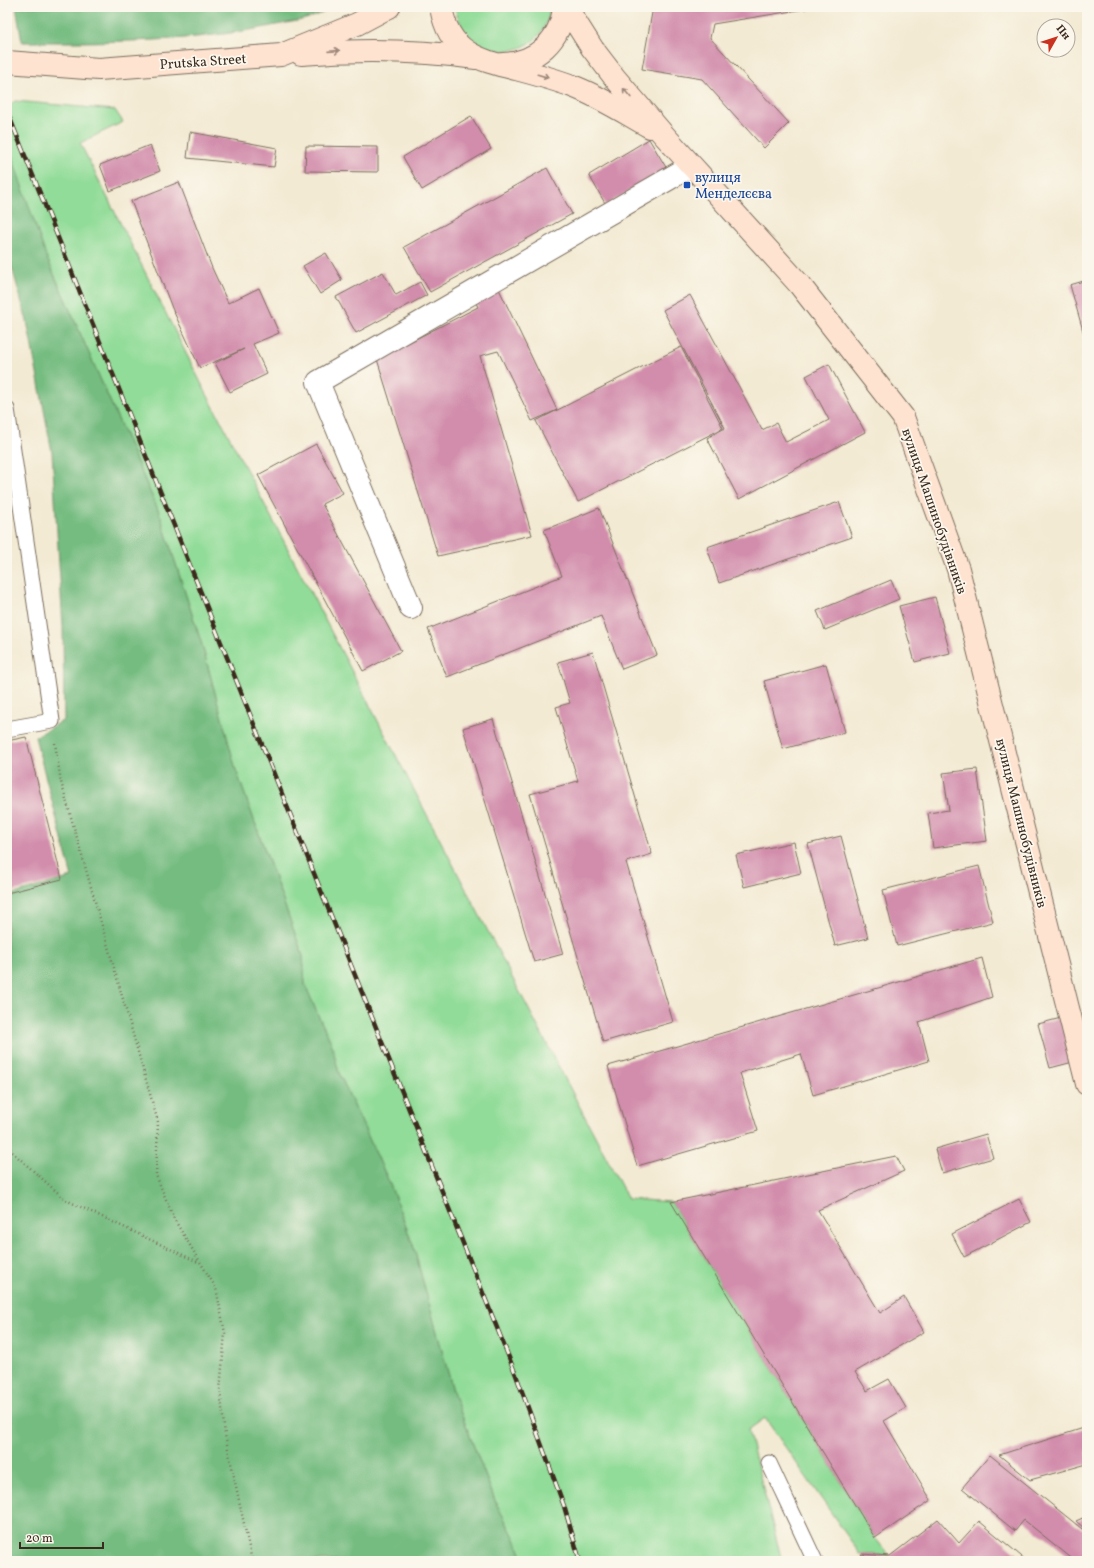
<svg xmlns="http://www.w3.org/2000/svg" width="1094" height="1568" font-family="Vollkorn,serif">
<rect width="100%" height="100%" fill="#fbf7ec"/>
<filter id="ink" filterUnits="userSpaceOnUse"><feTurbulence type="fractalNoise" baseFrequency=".025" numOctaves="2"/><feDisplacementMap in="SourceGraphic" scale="8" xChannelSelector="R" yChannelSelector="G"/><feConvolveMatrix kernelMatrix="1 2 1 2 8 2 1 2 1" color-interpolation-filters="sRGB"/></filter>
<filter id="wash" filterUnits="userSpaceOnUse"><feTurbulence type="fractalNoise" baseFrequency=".012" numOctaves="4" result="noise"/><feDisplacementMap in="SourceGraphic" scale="16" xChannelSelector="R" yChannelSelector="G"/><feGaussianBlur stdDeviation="0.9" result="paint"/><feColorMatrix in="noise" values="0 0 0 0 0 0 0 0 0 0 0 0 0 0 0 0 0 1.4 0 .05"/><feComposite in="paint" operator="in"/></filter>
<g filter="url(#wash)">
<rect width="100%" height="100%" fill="#f3ead3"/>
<g fill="#91dc98" stroke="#66835b">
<path d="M455 7H550C545 64 466 66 455 7Z"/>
<polygon points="15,101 115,110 123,122 80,143 200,381 628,1199 671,1202 875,1538 890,1556 860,1554 765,1418 748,1430 782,1561 524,1561 515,1539 496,1503 455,1398 413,1245 389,1182 339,1073 331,1042 317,1013 305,984 303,956 236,770 202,645 159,512 46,256 14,167 7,142 7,107"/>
</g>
<g fill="#74bc80" stroke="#58734f">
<path d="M16 7H333C315 19 297 21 276 25 192 43 107 42 22 42Z"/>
<polygon points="7,142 46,256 159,512 202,645 236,770 303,956 305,984 317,1013 331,1042 339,1073 389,1182 413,1245 455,1398 496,1503 515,1539 524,1561 7,1561 7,896 72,877 35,737 64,720 63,627 52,452 27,321 7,250"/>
</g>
<g id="blocks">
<g fill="#d28dac">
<polygon points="653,7 817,7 713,24 710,38 789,123 764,148 702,79 642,69"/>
<polygon points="471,116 491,149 422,190 403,157"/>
<polygon points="190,132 277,148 274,167 187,158"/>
<polygon points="649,139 667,169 606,205 589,175"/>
<polygon points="150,145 160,171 110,191 100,165"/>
<polygon points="306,146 378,147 378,172 305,171"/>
<polygon points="547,168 572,214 430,292 404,247"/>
<polygon points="179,182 212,268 228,303 259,288 279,333 253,344 267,374 230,392 215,363 244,349 200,368 172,308 131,201"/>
<polygon points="326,253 342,280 320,294 303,266"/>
<polygon points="383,272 396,295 420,282 427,295 356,333 336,297"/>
<polygon points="1087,280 1087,345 1070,285"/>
<polygon points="498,287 557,410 532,421 498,351 480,356 532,535 438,556 377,359 478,307 474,299"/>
<polygon points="690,295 762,430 776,423 786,442 829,420 806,376 829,364 865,432 739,499 707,438 725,428 663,310"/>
<polygon points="681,347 723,428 578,502 536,421"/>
<polygon points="316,444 343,493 322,504 401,651 363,671 258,475"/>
<polygon points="839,502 852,537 719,583 707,547"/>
<polygon points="599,508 657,655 622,669 601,616 447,677 428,629 562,576 544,530"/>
<polygon points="891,580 899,599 825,630 817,611"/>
<polygon points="935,597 950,653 915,662 899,606"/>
<polygon points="593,652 652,854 626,862 673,1022 603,1042 530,794 578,781 556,707 570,703 558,662"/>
<polygon points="826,664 845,732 783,749 764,681"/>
<polygon points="493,719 563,954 534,962 463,728"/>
<polygon points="26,737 62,879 7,893 7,741"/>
<polygon points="977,769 987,841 933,848 928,813 949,810 943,773"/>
<polygon points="841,836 868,938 835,946 808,844"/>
<polygon points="794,842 801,873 744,887 736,855"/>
<polygon points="979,866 993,922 897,946 883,890"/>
<polygon points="982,958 992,997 919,1022 929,1061 813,1095 801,1054 740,1073 758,1131 637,1166 608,1066"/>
<polygon points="1061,1018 1073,1062 1050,1068 1038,1024"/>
<polygon points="986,1134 993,1158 942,1173 935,1149"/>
<polygon points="896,1156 904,1171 818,1210 880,1313 904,1297 924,1332 855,1372 867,1391 889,1379 906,1408 884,1421 931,1500 875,1538 671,1202"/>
<polygon points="1019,1199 1031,1222 964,1257 952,1234"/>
<polygon points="1087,1427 1087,1464 1030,1480 999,1455"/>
<polygon points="990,1455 1087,1533 1087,1557 1084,1561 1075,1561 1024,1520 1015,1531 962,1488"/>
<polygon points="1087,1516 1087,1531 1076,1521"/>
<polygon points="938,1519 959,1543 979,1521 1027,1561 865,1561 861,1554 890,1556"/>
</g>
</g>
</g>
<g filter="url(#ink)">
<use href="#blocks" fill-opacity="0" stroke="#7b6d5d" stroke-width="1"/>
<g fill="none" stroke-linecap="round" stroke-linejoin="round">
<defs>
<g id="lane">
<polyline points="7,409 52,721 7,729"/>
<polyline points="769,1463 815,1561"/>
</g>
<polyline id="street" points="411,608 318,382 691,166"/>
<g id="secondary">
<path d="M441 7C448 52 478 60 516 69 535 74 554 79 572 86 599 96 625 113 650 127"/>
<polyline points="566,7 592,48 615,78 662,133 799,284 903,417 958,569 1087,1084"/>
<path d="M301 54C360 49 417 50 476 58"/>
<polyline points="7,62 99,69 281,55 357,24 389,7"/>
<path d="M503 64C536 63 561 40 564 7"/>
</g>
</defs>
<use href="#lane" stroke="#7b6d5d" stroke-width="17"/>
<use href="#street" stroke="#7b6d5d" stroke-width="24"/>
<use href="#secondary" stroke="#7b6d5d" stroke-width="24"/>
<g stroke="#7b6d5d" stroke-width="2.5" stroke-dasharray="1 3" stroke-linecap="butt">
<polyline points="55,743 61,782 158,1122 156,1175 174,1219 216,1288 225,1333 220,1390 225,1435 252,1561"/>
<polyline points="7,1133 11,1151 66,1200 200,1263"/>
</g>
<use href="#lane" stroke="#fff" stroke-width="15"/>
<use href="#street" stroke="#fff" stroke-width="22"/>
<use href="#secondary" stroke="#fee3d1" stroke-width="22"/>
<defs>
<polyline id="rail" points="7,111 516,1375 564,1506 580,1561"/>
</defs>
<use href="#rail" stroke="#3b2a1e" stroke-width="4.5"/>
<use href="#rail" stroke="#fbf7ec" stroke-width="3" stroke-dasharray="9" stroke-linecap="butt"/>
</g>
<defs><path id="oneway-shaft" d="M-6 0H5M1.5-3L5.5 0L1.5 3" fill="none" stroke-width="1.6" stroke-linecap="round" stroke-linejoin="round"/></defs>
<g stroke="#9c8678">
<use href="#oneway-shaft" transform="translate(334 51) rotate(-4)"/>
<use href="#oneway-shaft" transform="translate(543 76) rotate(16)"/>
<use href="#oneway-shaft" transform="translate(627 93) rotate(-130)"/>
</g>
</g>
<rect fill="#1a4fb4" stroke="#fbf7ec" stroke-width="1.5" x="683" y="181" width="8" height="8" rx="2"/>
<g text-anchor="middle" stroke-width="3.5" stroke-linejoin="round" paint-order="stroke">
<g font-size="14" fill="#3b2a1e" stroke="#fbf7ec">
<text transform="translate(203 61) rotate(-4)" y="5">Prutska Street</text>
<text transform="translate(935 511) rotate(71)" y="5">вулиця Машинобудівників</text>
<text transform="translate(1022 823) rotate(76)" y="5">вулиця Машинобудівників</text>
</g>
<g font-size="14" fill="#164399" stroke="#fbf7ec" text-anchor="start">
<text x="695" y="182">вулиця<tspan x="695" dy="16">Менделєєва</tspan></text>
</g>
</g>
<rect width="1094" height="1568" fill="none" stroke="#fbf7ec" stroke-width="24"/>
<g transform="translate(1056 38) rotate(51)"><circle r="19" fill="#fbf7ec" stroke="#aea59a"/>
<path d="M0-3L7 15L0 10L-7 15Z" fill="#c8321e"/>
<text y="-6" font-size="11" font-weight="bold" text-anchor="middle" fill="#3b2a1e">Пн</text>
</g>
<path d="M20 1542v6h83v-6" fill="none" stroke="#3b2a1e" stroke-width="2"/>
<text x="26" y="1542" font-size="12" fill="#3b2a1e" stroke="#fbf7ec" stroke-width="3" paint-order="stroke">20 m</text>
</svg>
